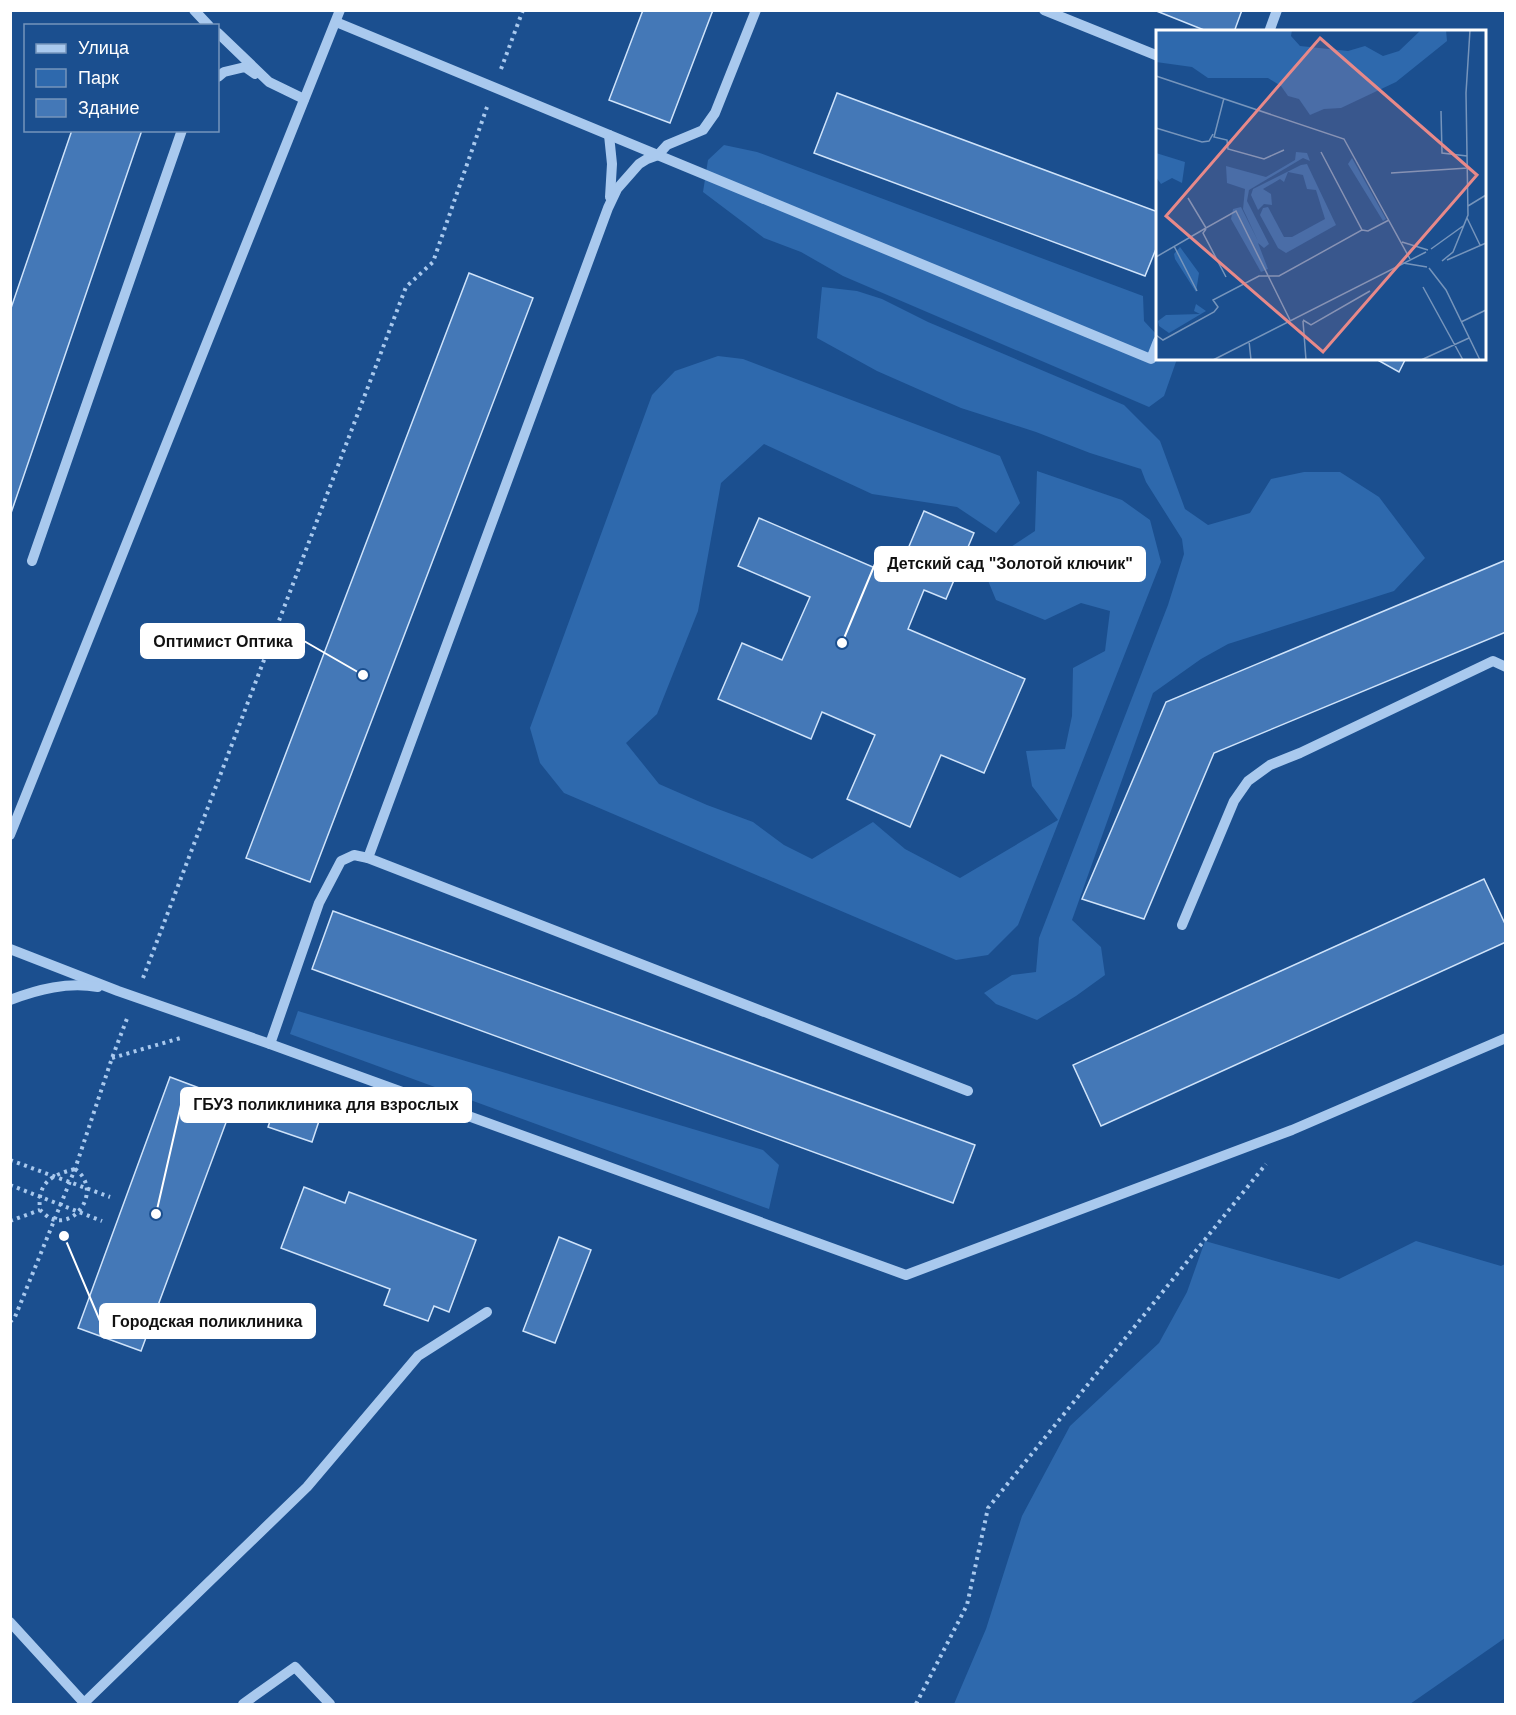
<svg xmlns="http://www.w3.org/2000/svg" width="1516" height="1715" font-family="Arial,sans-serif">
<rect width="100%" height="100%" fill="#1b4f8f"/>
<g fill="#2e69ad">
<polygon points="724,145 757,152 1143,296 1144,321 1157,335 1158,358 1177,359 1164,396 1149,407 843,276 801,252 764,238 703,192 708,160"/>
<polygon points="822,287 857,291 882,299 928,322 1124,405 1160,441 1185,509 1208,525 1250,513 1271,479 1304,472 1340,472 1379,497 1425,558 1394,591 1228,644 1201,659 1153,693 1072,920 1101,947 1105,975 1076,996 1037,1020 996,1004 984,993 1012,975 1036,972 1039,938 1168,605 1184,554 1182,539 1146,482 1141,469 1090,453 1036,432 961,408 877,371 817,338"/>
<polygon points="718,356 743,359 1000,456 1020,503 996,533 957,507 872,494 764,444 721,483 698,611 657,714 626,743 659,784 707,805 753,822 784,845 812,859 873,822 905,849 960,878 1058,820 1032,786 1026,751 1065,749 1072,716 1073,668 1105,651 1110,611 1081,603 1045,620 996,600 982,566 1035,531 1037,471 1122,500 1150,520 1161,562 1018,925 988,955 956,960 564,793 540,763 530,728 652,395 675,371"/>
<polygon points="298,1011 763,1150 779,1165 769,1209 290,1034"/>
<polygon points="1205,1241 1339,1279 1416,1241 1501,1266 1505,1264 1505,1638 1410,1704 954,1704 986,1629 1022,1516 1070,1426 1159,1343 1187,1292"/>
</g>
<g fill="#4478b7" stroke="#cfe3fa" stroke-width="1.5">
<polygon points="643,10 713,10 670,123 609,100"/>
<polygon points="1154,10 1242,10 1234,32 1209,32"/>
<polygon points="837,93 1158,212 1158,244 1145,276 814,153"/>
<polygon points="72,130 142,130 10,516 10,311"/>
<polygon points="469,273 533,298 310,882 246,858"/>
<polygon points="1374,358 1406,358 1399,372"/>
<polygon points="924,511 974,533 946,599 924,590 908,629 1025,679 984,773 941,755 910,827 847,799 875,735 822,712 811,739 718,699 742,643 782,660 810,597 738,566 759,518 896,577"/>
<polygon points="1506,560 1506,632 1214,753 1144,919 1082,899 1166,702"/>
<polygon points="1484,879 1506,926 1506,942 1101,1126 1073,1065"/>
<polygon points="333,911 975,1145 953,1203 312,969"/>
<polygon points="170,1077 234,1101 141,1351 78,1328"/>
<polygon points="278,1098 322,1112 312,1142 268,1127"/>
<polygon points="304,1187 345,1203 349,1192 476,1240 449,1312 434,1306 428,1321 384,1305 390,1289 281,1248"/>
<polygon points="559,1237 591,1250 555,1343 523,1331"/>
</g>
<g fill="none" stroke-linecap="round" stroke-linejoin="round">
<g stroke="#a9c9ee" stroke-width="4" stroke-dasharray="3 4.5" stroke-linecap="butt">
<polyline points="501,69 523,10"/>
<polyline points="143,978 406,287 433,262 487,107"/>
<polyline points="112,1058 184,1037"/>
<polyline points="10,1160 110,1197"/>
<path d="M75 1169C102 1188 78 1228 52 1219 48 1218 44 1213 40 1210 37 1183 51 1175 75 1169Z"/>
<polyline points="10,1185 102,1221"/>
<polyline points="10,1221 40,1210"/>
<polyline points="10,1322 15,1317 75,1169 112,1058 128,1016"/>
<polyline points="916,1704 967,1605 988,1508 1266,1164"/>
</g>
<g stroke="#a9c9ee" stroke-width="10">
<polyline points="194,10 209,26"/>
<polyline points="756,10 715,113 703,130 667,145 658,155 647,159 639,164 617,189 608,208 368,858 968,1091"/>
<polyline points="1044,10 1158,56"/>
<polyline points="336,22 1151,359 1158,341"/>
<polyline points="1269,32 1277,10"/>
<polyline points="218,33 269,82 304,99"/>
<polyline points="218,77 224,72 245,67 255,74"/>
<polyline points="609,135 612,164 610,197"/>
<polyline points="32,561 182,130"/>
<polyline points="10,835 340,10"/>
<polyline points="1182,925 1234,801 1248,781 1270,765 1300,753 1493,661 1506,667"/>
<polyline points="10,949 118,991 270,1044 906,1275 1292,1130 1506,1038"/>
<path d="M10 1000C39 989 67 982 98 987"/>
<polyline points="270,1044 319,903 341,861 354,855 368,858"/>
<polyline points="10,1622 85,1704"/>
<polyline points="84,1703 307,1487 418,1356 487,1312"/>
<polyline points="243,1704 295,1667 330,1704"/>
</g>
</g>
<g transform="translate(1156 30)">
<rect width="330" height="330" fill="#1b4f8f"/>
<path d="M0 0H136L135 6 144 16 192 21 209 16 227 26 243 21 265 0H290L291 11 240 52 185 78 168 79 154 85 143 69 132 66 125 56 112 48H52L36 37 0 32ZM140 122 151 123 154 131 147 128 93 160 91 171 113 214 108 218 102 213 112 239 105 242 75 189 77 179 85 177 102 211 87 179 89 159 71 153 70 136 110 147 139 130ZM0 123 29 132 26 153 16 148 5 154 0 147ZM196 128 230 189 227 191 192 134ZM151 134 180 195 130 223 122 218 104 185 107 178 112 177 128 207H136L169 189 160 160 151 159 147 145 132 142 128 152 124 149 107 159 115 164 116 175 108 174 102 180 95 165 97 159 145 135ZM24 217 43 243 40 262 19 229 18 224ZM40 274 50 281 13 303 3 296 2 291 10 285 44 284 38 281Z" fill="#2e69ad"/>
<path fill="none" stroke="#7695bc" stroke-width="1.5" d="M0 46 188 109 254 229M68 68 58 107 71 110 72 119 108 129 128 120M285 81 286 123 311 126M0 98 46 112 53 111 57 104M235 143 312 138M32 168 50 198 80 181 134 290M312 176 330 165M311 188 324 215M50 199 47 203 70 247M206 200 212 201 233 190M246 212 272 220M18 216 41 261M275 219 307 196M0 227 50 198M291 230 330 213M286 231 297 222 312 185 310 63 314 0M247 233 271 237M273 238 290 260 324 330M267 257 307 330M147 290 155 295 214 261M147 291 150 330M305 292 330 280M0 305 7 310 58 282 62 277 57 270 103 246H123L206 200 165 122M93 311 95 330M57 330 270 222M265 330 313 308"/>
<path fill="#e88989" fill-opacity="0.15" stroke="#e88989" stroke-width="3" d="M164 8 321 145 167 322 10 186Z"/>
<rect width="330" height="330" fill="none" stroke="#fff" stroke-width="3"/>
</g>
<path fill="none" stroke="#fff" stroke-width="2" d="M842 643L875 564M363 675L304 641M156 1214L181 1105M64 1236L100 1321"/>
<g fill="#fff" stroke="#1b4f8f" stroke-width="2">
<circle cx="842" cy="643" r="6"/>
<circle cx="363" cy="675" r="6"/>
<circle cx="156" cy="1214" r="6"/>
<circle cx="64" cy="1236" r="6"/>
</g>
<g fill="#fff" stroke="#fff" stroke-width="2">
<rect x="875" y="547" width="270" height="34" rx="6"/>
<rect x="141" y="624" width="163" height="34" rx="6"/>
<rect x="181" y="1088" width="290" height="34" rx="6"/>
<rect x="100" y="1304" width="215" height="34" rx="6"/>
</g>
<g font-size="16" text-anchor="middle" font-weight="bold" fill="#111">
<text x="1010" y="569">Детский сад "Золотой ключик"</text>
<text x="223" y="647">Оптимист Оптика</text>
<text x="326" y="1110">ГБУЗ поликлиника для взрослых</text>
<text x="207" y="1327">Городская поликлиника</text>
</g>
<rect width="1516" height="1715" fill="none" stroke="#ffffff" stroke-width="24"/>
<rect x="24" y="24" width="195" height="108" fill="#1b4f8f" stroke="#7695bc" stroke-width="1.5"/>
<rect x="36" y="44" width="30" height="9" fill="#a9c9ee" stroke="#7695bc" stroke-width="1.5"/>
<text x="78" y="54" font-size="18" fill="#ffffff">Улица</text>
<rect x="36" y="69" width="30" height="18" fill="#2e69ad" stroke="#7695bc" stroke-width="1.5"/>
<text x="78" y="84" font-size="18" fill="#ffffff">Парк</text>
<rect x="36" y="99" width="30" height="18" fill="#4478b7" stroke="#7695bc" stroke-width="1.5"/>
<text x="78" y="114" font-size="18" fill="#ffffff">Здание</text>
</svg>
